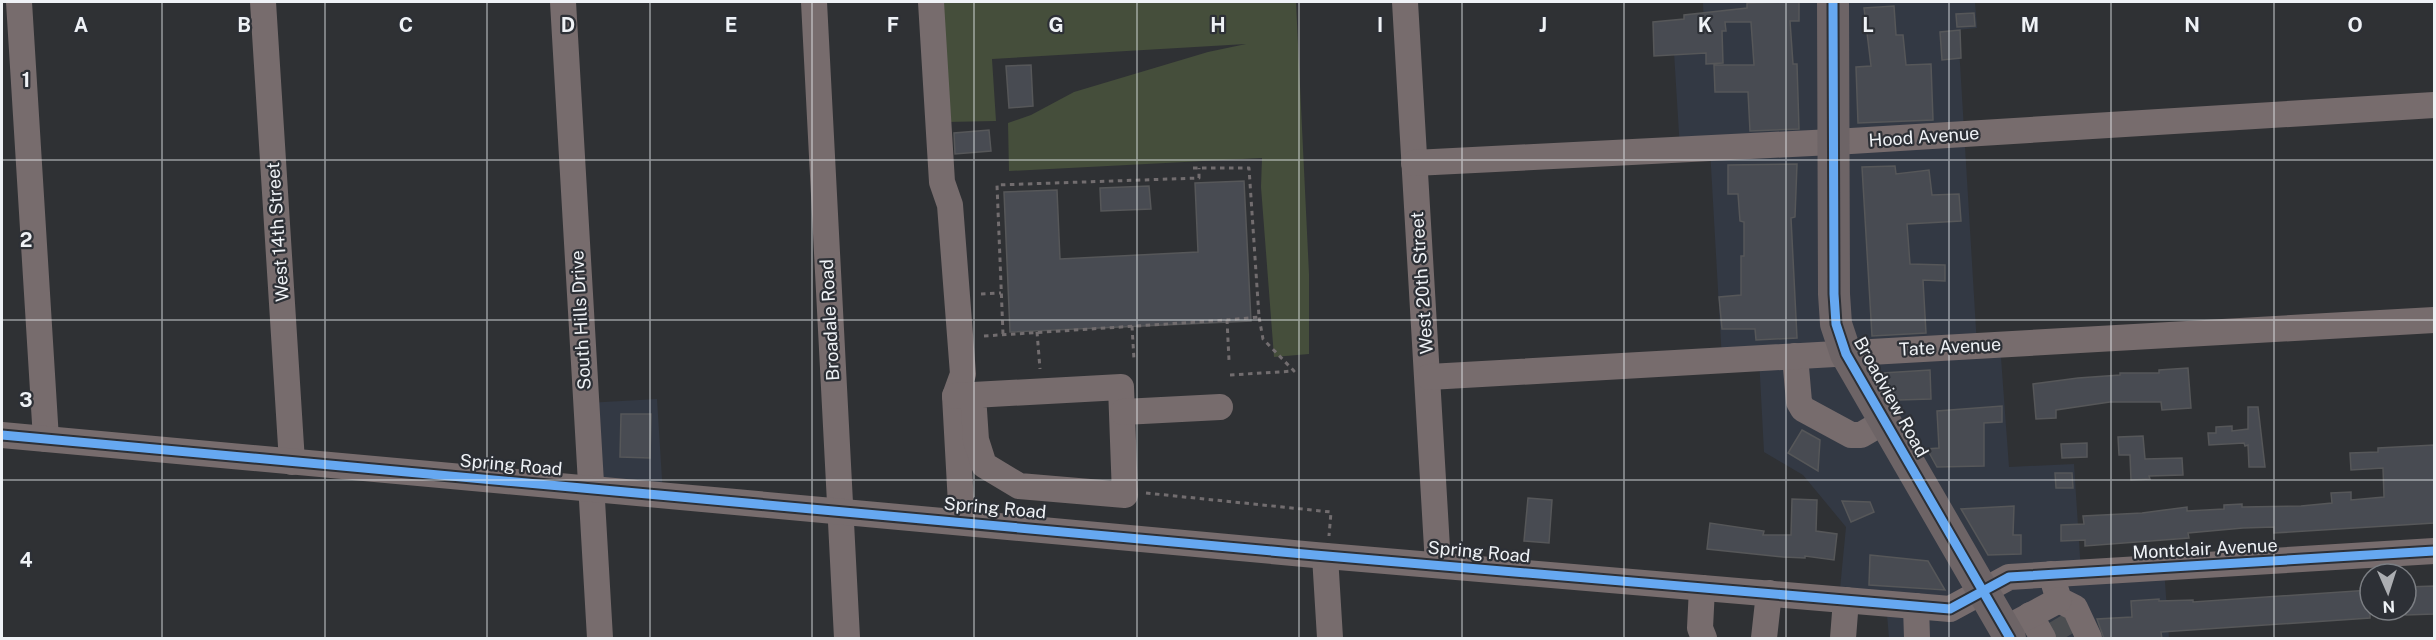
<svg xmlns="http://www.w3.org/2000/svg" width="2436" height="640" font-family="'Public Sans',sans-serif">
<rect width="100%" height="100%" fill="#2f3134"/>
<g fill="#333944">
<polygon points="1703,2 1975,2 1977,28 1958,30 1977,346 2000,344 2009,467 2074,464 2081,572 2164,568 2169,638 1889,638 1886,603 1839,599 1846,527 1803,475 1764,452 1759,358 1722,360 1710,149 1680,150 1673,36 1704,34"/>
<polygon points="657,399 663,495 591,489 586,403"/>
</g>
<polygon fill="#454e3b" points="938,2 1296,2 1309,274 1309,354 1274,357 1261,187 1262,158 1009,171 1008,123 1031,115 1074,92 1208,52 1246,44 992,59 996,121 946,122"/>
<g fill="#484b52" stroke="#565759" stroke-width="1.5">
<polygon points="1799,2 1799,21 1790,21 1793,64 1797,64 1799,129 1750,131 1748,92 1715,92 1714,65 1754,65 1751,22 1725,22 1726,31 1722,31 1723,63 1706,64 1706,53 1654,56 1653,22 1684,19 1684,15 1747,8 1747,3"/>
<polygon points="1894,6 1896,35 1903,35 1906,65 1931,64 1933,120 1858,123 1856,67 1871,66 1864,8"/>
<polygon points="1974,13 1975,26 1957,27 1956,14"/>
<polygon points="1960,30 1961,58 1942,60 1940,32"/>
<polygon points="1031,65 1033,106 1009,108 1006,66"/>
<polygon points="989,130 991,151 955,154 954,133"/>
<polygon points="1797,164 1795,217 1791,218 1797,338 1756,340 1755,329 1722,329 1719,297 1741,295 1741,256 1744,256 1744,222 1740,221 1738,194 1728,194 1728,165"/>
<polygon points="1895,166 1896,174 1929,170 1932,195 1959,194 1961,221 1907,224 1910,264 1945,265 1945,281 1923,280 1926,333 1872,336 1862,167"/>
<polygon points="1244,181 1251,321 1010,332 1004,192 1057,190 1060,259 1198,252 1195,183"/>
<polygon points="1149,186 1151,209 1101,211 1100,188"/>
<polygon points="2188,368 2191,408 2162,410 2161,402 2110,402 2056,410 2056,418 2036,419 2033,384 2078,378 2120,375 2120,373 2159,373 2159,370"/>
<polygon points="1930,370 1931,399 1898,400 1883,373"/>
<polygon points="2002,406 2002,422 1984,423 1984,466 1937,467 1927,449 1939,448 1937,411"/>
<polygon points="2248,407 2258,407 2265,467 2249,467 2248,445 2245,446 2244,443 2209,445 2208,433 2216,433 2216,427 2232,426 2232,431 2248,429"/>
<polygon points="621,414 651,414 650,458 620,457"/>
<polygon points="1802,430 1820,440 1818,471 1788,453"/>
<polygon points="2143,436 2145,459 2182,458 2183,475 2149,476 2150,479 2131,480 2130,455 2119,455 2118,437"/>
<polygon points="2087,443 2087,457 2062,458 2061,444"/>
<polygon points="2434,445 2434,523 2274,533 2274,527 2243,528 2188,533 2189,538 2085,546 2085,540 2061,541 2061,525 2084,524 2083,516 2142,513 2187,507 2187,511 2224,509 2224,505 2242,504 2242,507 2301,506 2332,503 2331,493 2351,492 2351,500 2384,497 2383,468 2351,470 2350,453 2378,452 2378,448"/>
<polygon points="2055,473 2072,473 2073,488 2056,488"/>
<polygon points="1528,498 1552,500 1549,543 1524,541"/>
<polygon points="1792,499 1817,500 1816,531 1837,534 1834,560 1805,556 1805,558 1783,557 1707,549 1710,523 1764,531 1763,535 1791,535"/>
<polygon points="1842,501 1870,502 1874,512 1851,522"/>
<polygon points="2014,506 2013,535 2021,535 2021,554 1988,555 1961,509"/>
<polygon points="1870,555 1928,561 1945,590 1869,585"/>
<polygon points="2434,586 2434,614 2406,615 2406,587"/>
<polygon points="2370,590 2370,618 2161,632 2162,639 2104,639 2097,619 2132,617 2131,601 2159,599 2159,601 2193,600 2193,602"/>
</g>
<g fill="none" stroke-linecap="round" stroke-linejoin="round">
<polyline stroke="#4c4e51" stroke-width="26" stroke-dasharray="26 13" stroke-linecap="butt" points="2054,620 2065,638"/>
<g stroke="#726d6f" stroke-width="3" stroke-dasharray="4.5 4.5" stroke-linecap="butt">
<polyline points="1193,168 1249,168 1259,317 1227,320"/>
<polyline points="981,294 1001,293"/>
<polyline points="1132,326 1134,360"/>
<polyline points="1037,332 1040,369"/>
<polyline points="1003,334 997,185 1199,178 1199,168"/>
<polyline points="984,336 1227,320 1229,360"/>
<polyline points="1230,375 1294,371 1263,339 1259,317"/>
<polyline points="1146,493 1331,512 1329,536"/>
</g>
<g stroke="#776c6d" stroke-width="26">
<polyline points="19,2 46,439"/>
<polyline points="263,2 292,462"/>
<polyline points="563,2 600,638"/>
<polyline points="814,2 847,638"/>
<polyline points="931,2 942,182 950,205 963,374 955,396 962,522"/>
<polyline points="1405,2 1438,565"/>
<polyline points="1414,163 1851,141 2434,105"/>
<polyline points="1795,356 1799,402 1803,409 1851,435 1861,435 1885,421"/>
<polyline points="1429,377 2434,320"/>
<polyline points="955,396 973,395 1121,387 1125,495 1019,486 984,465 976,440 973,395"/>
<polyline points="1123,412 1220,407"/>
<polyline points="2,435 1315,555 1950,609 2009,577 2434,551"/>
<polyline points="1325,556 1330,638"/>
<polyline points="2051,574 2059,600 2075,608 2089,638"/>
<polyline points="1702,588 1700,628 1704,638"/>
<polyline points="1916,606 1917,638"/>
<polyline points="2030,615 2043,638"/>
<polyline points="2005,629 2059,600"/>
<polyline points="1764,638 1769,593"/>
<polyline points="1843,638 1846,600"/>
</g>
<polyline stroke="#6d6466" stroke-width="32" points="1833,2 1834,294 1836,324 1846,354 2010,638"/>
<defs>
<g id="cycleway">
<polyline points="1833,2 1834,294 1836,324 1846,354 2010,638"/>
<polyline points="2,435 1315,555 1950,609 2009,577 2434,551"/>
</g>
</defs>
<use href="#cycleway" stroke="#2d3036" stroke-width="13"/>
<use href="#cycleway" stroke="#66a8f1" stroke-width="9"/>
</g>
<path fill="none" stroke="#eff2f6" stroke-width="1.5" stroke-opacity="0.55" d="M162 2V638M325 2V638M487 2V638M650 2V638M812 2V638M974 2V638M1137 2V638M1299 2V638M1462 2V638M1624 2V638M1786 2V638M1949 2V638M2111 2V638M2274 2V638M2 160H2434M2 320H2434M2 480H2434"/>
<g text-anchor="middle" stroke-width="4.5" stroke-linejoin="round" paint-order="stroke">
<g font-size="18" fill="#eff2f6" stroke="#2d3036">
<text transform="translate(1924 137) rotate(-4)" y="6">Hood Avenue</text>
<text transform="translate(278 232) rotate(-94)" y="6">West 14th Street</text>
<text transform="translate(1422 283) rotate(-94)" y="6">West 20th Street</text>
<text transform="translate(581 320) rotate(-93)" y="6">South Hills Drive</text>
<text transform="translate(830 320) rotate(-93)" y="6">Broadale Road</text>
<text transform="translate(1950 347) rotate(-3)" y="6">Tate Avenue</text>
<text transform="translate(1891 397) rotate(61)" y="6">Broadview Road</text>
<text transform="translate(511 465) rotate(5)" y="6">Spring Road</text>
<text transform="translate(995 508) rotate(5)" y="6">Spring Road</text>
<text transform="translate(2205 549) rotate(-3)" y="6">Montclair Avenue</text>
<text transform="translate(1479 552) rotate(5)" y="6">Spring Road</text>
</g>
</g>
<g font-size="20" text-anchor="middle" font-weight="bold" fill="#eff2f6" stroke="#2d3036" stroke-width="4.5" stroke-linejoin="round" paint-order="stroke">
<text x="81" y="32">A</text>
<text x="244" y="32">B</text>
<text x="406" y="32">C</text>
<text x="568" y="32">D</text>
<text x="731" y="32">E</text>
<text x="893" y="32">F</text>
<text x="1056" y="32">G</text>
<text x="1218" y="32">H</text>
<text x="1380" y="32">I</text>
<text x="1543" y="32">J</text>
<text x="1705" y="32">K</text>
<text x="1868" y="32">L</text>
<text x="2030" y="32">M</text>
<text x="2192" y="32">N</text>
<text x="2355" y="32">O</text>
<text x="26" y="87">1</text>
<text x="26" y="247">2</text>
<text x="26" y="407">3</text>
<text x="26" y="567">4</text>
</g>
<rect width="2436" height="640" fill="none" stroke="#eff2f6" stroke-width="6"/>
<g transform="translate(2388 592) rotate(177)"><circle r="28" fill="#2d3036" stroke="#7b7e83" stroke-width="1.5"/>
<path d="M0-4.5L10 22L0 15L-10 22Z" fill="#acaeb2"/>
<text y="-9" font-size="16" font-weight="bold" text-anchor="middle" fill="#eff2f6">N</text>
</g>
</svg>
